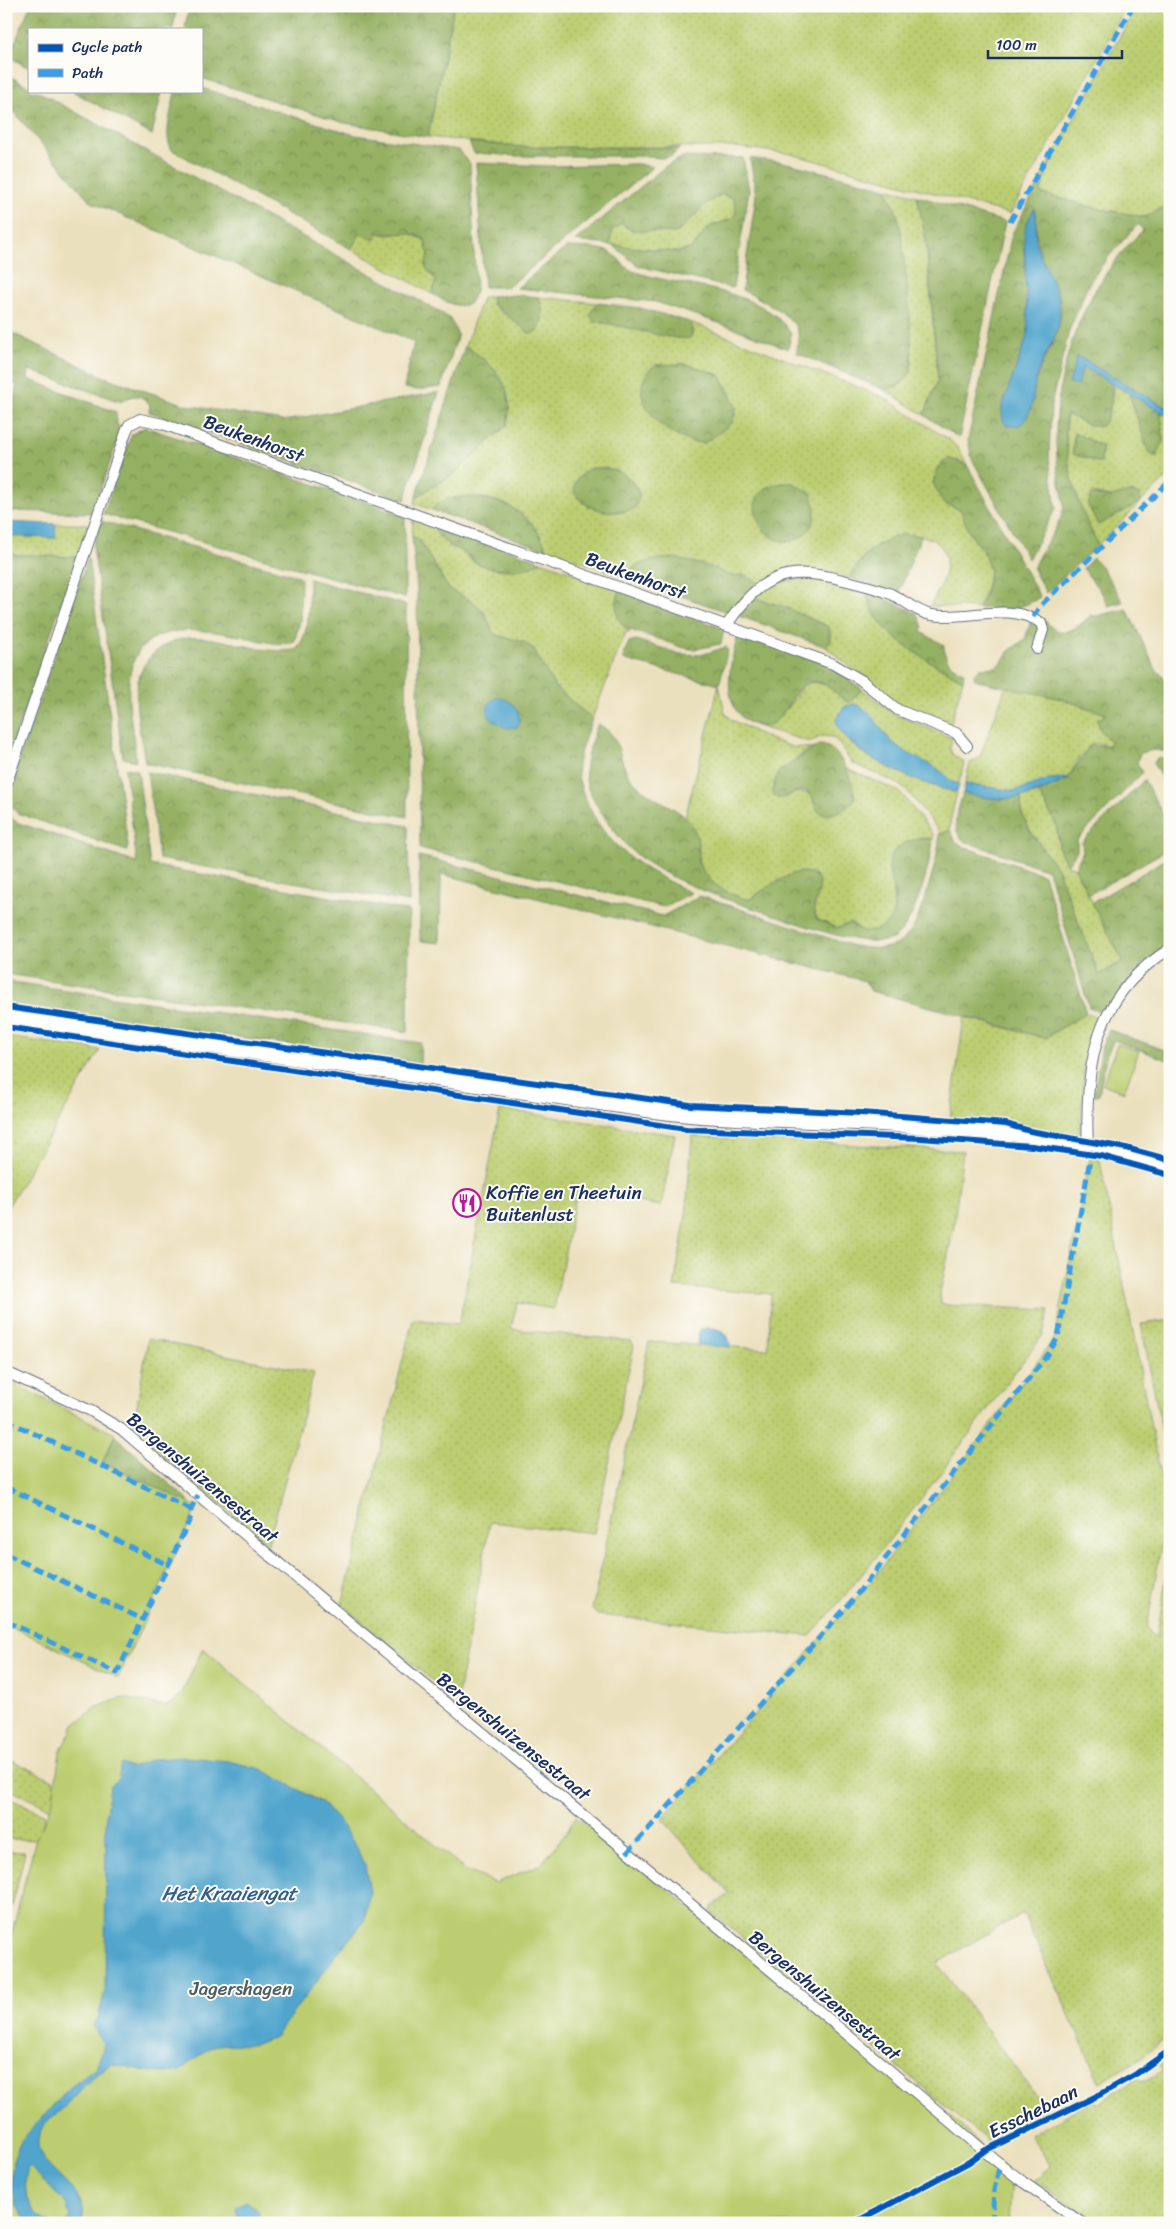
<svg xmlns="http://www.w3.org/2000/svg" width="1176" height="2229" font-family="Sriracha,sans-serif">
<defs>
<pattern id="grass-dots" width="8" height="8" patternUnits="userSpaceOnUse" patternTransform="scale(1.25)"><rect width="8" height="8" fill="#bbcd70"/><path d="M2 2h.1M6 6h.1" fill="none" stroke="#a0b063" stroke-width="1.8" stroke-linecap="round"/></pattern>
<pattern id="forest-crowns" width="20" height="18" patternUnits="userSpaceOnUse" patternTransform="scale(1.25)"><rect width="20" height="18" fill="#94b062"/><path d="M2 6a3 3 0 1 1 6 0M12 15a3 3 0 1 1 6 0" fill="none" stroke="#789054"/></pattern>
</defs>
<rect width="100%" height="100%" fill="#fdfcf7"/>
<filter id="ink" filterUnits="userSpaceOnUse"><feTurbulence type="fractalNoise" baseFrequency=".02" numOctaves="2"/><feDisplacementMap in="SourceGraphic" scale="10" xChannelSelector="R" yChannelSelector="G"/><feConvolveMatrix kernelMatrix="1 2 1 2 8 2 1 2 1" color-interpolation-filters="sRGB"/></filter>
<filter id="wash" filterUnits="userSpaceOnUse"><feTurbulence type="fractalNoise" baseFrequency=".0096" numOctaves="4" result="noise"/><feDisplacementMap in="SourceGraphic" scale="20" xChannelSelector="R" yChannelSelector="G"/><feGaussianBlur stdDeviation="1.12" result="paint"/><feColorMatrix in="noise" values="0 0 0 0 0 0 0 0 0 0 0 0 0 0 0 0 0 1.4 0 .05"/><feComposite in="paint" operator="in"/></filter>
<g filter="url(#wash)">
<rect width="100%" height="100%" fill="#ebe0bd"/>
<g fill="url(#grass-dots)" stroke="#6b7e67" fill-rule="evenodd">
<polygon points="454,6 1127,6 1010,214 791,154 735,147 523,147 428,137"/>
<polygon points="1137,6 1170,6 1170,204 1145,217 1100,209 1040,193 1051,160"/>
<polygon points="886,188 917,196 924,221 938,380 924,415 885,390 902,384 912,364 901,236 898,218"/>
<path d="M722 194 733 198 736 202V213L731 219 709 227 691 249 677 252 609 245C610 234 611 227 622 223L627 228 708 202Z"/>
<polygon points="406,232 425,240 429,253 425,266 436,281 432,294 351,249 360,233 378,233 389,235"/>
<path d="M491 296 492 304 503 314 543 309 538 297 598 303 592 309 594 321 608 322 678 338 692 329 690 322 883 397 951 441 958 448 967 465 956 460 943 502 961 510 969 532 984 552 990 570 985 593 978 608 930 606C937 593 946 578 946 562 945 528 897 531 877 545 864 554 857 564 850 578L833 574 760 584 743 575 731 576C707 566 640 547 625 577L547 550C533 513 501 495 462 497 450 498 440 500 432 510L415 504 416 497 455 473 507 425C516 386 495 365 465 346L482 298ZM686 364 720 375 736 407 735 416 686 440 659 424 642 392 645 376 655 365ZM600 468C620 470 631 476 640 495ZM793 483 805 534 791 541 770 486Z"/>
<path d="M1111 383 1129 393 1148 451 1163 442 1161 412 1170 417V474L1141 502 1140 495 1110 497 1093 493 1130 507 1140 503 1098 545C1075 500 1064 465 1066 413L1091 426 1109 414 1113 388ZM1074 433 1102 446 1101 463 1073 454Z"/>
<path d="M415 517C442 526 432 532 449 546 452 549 459 549 463 552 467 555 470 559 475 562 492 572 524 573 541 561L620 589 624 627 630 631 626 632 592 719 555 687 526 643 494 634 483 610 449 589 419 540 412 536 413 520Z"/>
<polygon points="55,524 88,524 77,557 6,554 6,536 55,538"/>
<path d="M805 579H821L867 591 876 617 948 672 963 680 950 726 903 710 826 647 831 640 829 627 782 606 754 598C770 584 784 581 805 579Z"/>
<path d="M814 682 826 685 849 703 862 689 894 714 952 738 950 749 953 755 964 762 959 784 949 781 940 771 905 752 891 741 867 711 847 705 838 714C841 721 842 730 846 737 858 758 932 789 957 792L950 822V830L939 835V831L909 793 897 783 852 763 837 741 832 737 823 736 809 742 754 725 766 726 787 708 804 684Z"/>
<path d="M719 685 725 713 732 720 770 739 792 747 812 748 791 762 772 792C781 808 794 783 813 796L814 803 848 778 845 768 900 792 933 834V839L921 838 889 869C892 888 903 924 876 931 868 933 860 931 854 926L838 928 818 920 813 911 815 902 770 886 748 900C728 893 708 886 699 864 698 861 699 857 699 853 699 839 693 828 685 817Z"/>
<polygon points="1006,686 1058,698 1107,714 1106,737 1110,740 1109,746 1095,743 1080,757 1068,778 1055,779 1015,791 965,784 970,763 978,759 981,754"/>
<polygon points="1039,793 1056,824 1060,851 1067,865 1075,868 1123,961 1099,975 1057,868 1030,831 1022,814 1021,797"/>
<polygon points="1086,1013 1102,1019 1085,1062 1080,1135 1040,1131 1006,1123 950,1118 964,1017 1045,1038"/>
<polygon points="6,1037 100,1050 6,1210"/>
<polygon points="500,1109 675,1135 661,1206 577,1191 554,1309 517,1303 511,1329 631,1341 634,1346 594,1533 490,1522 457,1701 342,1605 413,1319 459,1324"/>
<path d="M692 1136 963 1151 953 1231 940 1293 941 1303 947 1305 1049 1310 1043 1335C966 1436 894 1542 810 1636L598 1615 592 1610 649 1342 768 1349 771 1294 674 1287 686 1215Z"/>
<polygon points="1090,1158 1100,1160 1167,1510 1147,1628 1153,1636 1157,1636 1170,1553 1170,2034 1139,2059 1100,2083 1023,1913 937,1963 1048,2112 989,2142 709,1910 729,1893 662,1819 871,1581 979,1441 1055,1338"/>
<polygon points="1170,1320 1170,1471 1141,1324"/>
<polygon points="148,1339 314,1373 268,1544 133,1430"/>
<polygon points="6,1758 60,1783 51,1809 6,1788"/>
<polygon points="6,1797 45,1815 39,1840 6,1839"/>
<polygon points="6,1851 25,1852 12,1906 6,1905"/>
<polygon points="1170,2055 1170,2223 1097,2223 1034,2180 1051,2166 1030,2135 1095,2100 1098,2104 1136,2078 1142,2082 1163,2071 1159,2066"/>
</g>
<g fill="url(#forest-crowns)" stroke="#587060" fill-rule="evenodd">
<polygon points="30,6 177,6 173,29 29,29 29,68 9,57"/>
<polygon points="189,6 454,6 428,137 345,123 201,78 201,29 185,29"/>
<polygon points="6,74 29,87 29,91 37,91 442,313 450,319 458,335 441,387 418,390 404,388 414,342 91,202 6,103"/>
<path d="M201 88 355 135 459 150 470 164 476 291 470 303C456 310 444 300 432 294L436 281C426 267 423 271 429 253L427 251 425 240C409 228 396 237 378 233L374 240 360 234 351 249 172 150C162 135 173 108 175 91H201Z"/>
<polygon points="72,91 162,91 152,135"/>
<polygon points="469,142 523,147 680,148 672,156 662,158 637,156 517,156 474,153"/>
<polygon points="683,157 743,158 749,190 733,288 638,266 613,245 677,252 691,249 709,227 731,219 736,213 735,202 733,198 722,194 708,202 678,232 673,233 631,230 622,223 613,229 609,245 575,241 666,166"/>
<path d="M750 158 787 163 886 188C890 198 896 209 899 220 903 240 916 360 910 373 905 384 895 386 885 390L797 353C797 345 800 336 797 329 790 313 757 297 742 290L756 196Z"/>
<path d="M1051 160 1040 193 1100 209 1145 217 1170 204V410L1077 356 1083 367 1111 383C1114 395 1110 417 1102 426H1091L1066 414C1064 465 1075 500 1098 545L1046 593 1033 569C1040 549 1057 532 1063 511 1066 502 1060 487 1059 477 1057 466 1057 455 1056 443 1055 363 1085 285 1143 230L1138 224 1109 256 1089 283 1069 331 1051 405 1049 459 1056 508 1028 559 972 459 968 440 1012 234ZM1036 215C1035 235 1038 250 1045 268 1051 281 1061 296 1061 311 1060 344 1031 368 1033 402L1002 407 1028 333 1024 248Z"/>
<polygon points="476,163 548,166 638,164 653,167 508,287 484,287"/>
<polygon points="917,196 1005,222 959,438 924,415 938,380 927,244"/>
<path d="M567 247C580 248 602 246 613 254 620 259 624 268 633 271 681 289 761 285 791 334L788 349 728 326 656 302 517 288Z"/>
<path d="M520 295 538 297C544 311 544 318 538 331L530 334 492 303 491 296Z"/>
<path d="M598 303 640 308 690 322 693 333 690 338C675 342 617 323 594 322L590 314Z"/>
<path d="M6 330 105 377 186 405 283 421 439 392 405 500 149 412 150 405C141 393 132 394 121 402L29 370 28 379 116 412 117 425 122 428 92 513 6 511V444L17 384 6 383Z"/>
<path d="M465 346C495 365 516 386 507 425L455 473 416 497Z"/>
<path d="M686 364 720 375 736 407 732 423 705 443C670 445 617 395 655 365Z"/>
<polygon points="1129,393 1161,412 1163,442 1157,456 1153,456 1148,451"/>
<polygon points="145,427 398,513 405,517 405,598 103,514 132,434"/>
<polygon points="1075,433 1102,446 1101,463 1073,454"/>
<path d="M948 458 967 465 1040 597C1016 612 1005 610 978 608L985 594 990 571 984 552 969 532 961 510 943 503 933 483 937 468Z"/>
<path d="M591 468C615 467 629 472 640 495L635 508C608 523 544 495 591 468Z"/>
<path d="M793 483 811 493C816 506 818 522 806 533 771 564 734 500 770 486 777 483 785 483 793 483Z"/>
<polygon points="1130,492 1140,495 1141,502 1098,525 1088,505 1091,495 1110,497"/>
<path d="M467 497C504 498 533 514 547 550L432 510C441 498 452 498 467 497Z"/>
<path d="M101 521 298 576 301 579 300 622 294 642C280 647 259 640 245 637 201 629 135 617 129 681 127 707 134 735 136 761L123 758 93 546Z"/>
<path d="M432 523 541 561C524 574 495 571 477 563 471 560 467 555 461 551 447 544 438 539 432 523Z"/>
<path d="M904 534 921 536 898 595 850 578C862 555 879 540 904 534Z"/>
<path d="M412 536 419 540 449 589 473 602 483 610 494 634 526 643 534 650 555 687 592 719C586 734 580 750 578 766 576 775 581 787 584 796 605 849 644 869 691 893L664 907 420 848 417 589Z"/>
<polygon points="6,554 77,557 6,763"/>
<polygon points="88,558 128,846 127,851 17,813 6,798"/>
<path d="M674 558 712 567 731 576 747 575 760 584 731 613 625 577C633 561 658 559 674 558Z"/>
<polygon points="1093,558 1101,566 1123,602 1108,606 1103,595 1083,568"/>
<path d="M309 579 406 605 407 817 145 763C140 726 123 675 158 650 175 637 192 636 212 639 240 643 267 654 295 650 312 634 308 601 309 579Z"/>
<path d="M620 589 724 629 721 644C712 645 704 648 695 649 685 650 671 643 662 640 631 630 607 630 620 589Z"/>
<path d="M867 591 917 613 923 627 921 632 944 645C944 661 950 665 964 672L963 680C930 662 870 633 867 591Z"/>
<polygon points="754,598 782,606 829,627 831,640 826,647 739,616"/>
<path d="M1127 609 1155 668 1170 685V752L1154 750 1140 753 1137 763 1142 773 1077 840V851L1067 865 1060 851 1056 824 1039 793 1068 779 1090 745 1109 746 1110 740 1101 731 1097 720 1106 714 1058 698 982 682 974 678V674L980 668 996 667 1001 663 1009 651 1025 639 1031 621 1038 615C1044 618 1047 624 1053 628 1068 638 1081 624 1091 615L1095 616Z"/>
<path d="M739 633 822 662 862 689 849 703C838 697 828 681 814 682 789 683 789 722 765 726 757 727 750 724 744 719 720 700 731 658 739 633Z"/>
<polygon points="636,640 680,654 701,655 726,647 728,649 719,685 622,659 629,642"/>
<path d="M598 724C624 737 616 760 631 778 658 812 704 803 698 863 713 887 722 891 748 900 763 892 798 861 815 876 820 880 820 885 819 890 817 901 810 910 818 920L838 928 849 923C854 925 858 930 862 931 879 934 893 922 895 905 896 886 879 861 899 847 910 839 920 838 933 839 931 861 914 930 892 939 867 949 807 926 782 918 738 903 683 887 645 861 628 849 613 831 602 813 596 804 587 791 586 779 584 759 591 742 598 724Z"/>
<path d="M819 745C841 745 851 779 855 797 852 807 830 819 820 813 812 807 816 795 806 791 794 787 780 808 772 792L778 772Z"/>
<polygon points="1158,757 1170,760 1170,793 1153,763"/>
<polygon points="128,768 138,771 150,865 409,911 408,1032 6,974 6,810 12,819 19,823 137,863 125,769"/>
<polygon points="147,772 408,826 409,902 159,859"/>
<polygon points="1144,780 1170,827 1170,848 1088,895 1075,868 1083,851 1082,842"/>
<path d="M963 793 1000 800 1021 797 1022 814 1030 831 1057 868 1099 975 1123 961 1092 903 1170 857V946L1104 1013 1089 1007 1048 870 964 841C949 828 959 809 963 793Z"/>
<path d="M950 830 956 842 967 848 1044 875 1086 1013 1045 1038 871 991 865 981 441 874 440 943 420 941 419 856 663 916 700 896 853 946C867 948 886 951 899 943 906 938 912 930 916 922 923 906 941 851 939 835Z"/>
<polygon points="6,981 421,1043 420,1064 6,1003"/>
<polygon points="1109,1030 1170,1052 1170,1061 1114,1040 1106,1056 1099,1095 1094,1095 1102,1046"/>
<polygon points="115,1436 189,1501 188,1503 103,1462"/>
</g>
<g fill="#bbcd70" stroke="#6b7e67">
<polygon points="1117,1044 1139,1051 1124,1092 1103,1084"/>
<polygon points="6,1380 115,1434 102,1462 197,1507 118,1678 6,1624"/>
<polygon points="203,1648 465,1870 496,1883 541,1864 567,1832 576,1816 960,2124 1012,2177 1009,2223 6,2223 6,1940 10,1940 35,1842 52,1805 60,1752 74,1725 97,1707 121,1698 167,1706 181,1695"/>
</g>
<g fill="#51a5cd" stroke="#366a96">
<path d="M1034 209C1039 221 1033 234 1037 247 1047 276 1067 299 1057 330 1052 346 1041 360 1037 376 1031 395 1036 411 1020 425L1007 426 1003 421 1002 407 1028 333 1024 237 1026 225Z"/>
<polygon points="1077,356 1170,410 1170,417 1083,367 1077,386 1069,384"/>
<polygon points="6,522 55,524 56,538 6,536"/>
<path d="M498 697C513 700 523 712 518 727L506 728 490 718C485 709 488 701 498 697Z"/>
<path d="M854 704C872 708 879 729 891 741 906 755 925 760 941 771 948 777 949 783 959 784L957 792C927 788 841 752 836 720L843 708Z"/>
<path d="M1069 778C1031 799 1005 804 963 793L965 784 1015 791 1050 779Z"/>
<path d="M707 1328C720 1328 730 1332 730 1347L698 1345 699 1330Z"/>
<path d="M185 1757 228 1761 261 1769 322 1803 339 1821 353 1842 365 1865 370 1892 364 1922 336 1955 275 2037 253 2045 226 2044 212 2046 179 2071C159 2077 133 2067 112 2064 94 2073 81 2090 67 2105 59 2113 48 2118 42 2128 20 2168 97 2186 81 2223H67L70 2216 66 2204 29 2166C20 2186 29 2215 50 2223H27L16 2204 11 2185 13 2161 20 2142 68 2089 96 2068 104 2046 93 2025 98 2018 105 1991 106 1813 110 1786 118 1780 121 1764 131 1768 154 1759Z"/>
<path d="M246 2201C255 2206 261 2212 261 2223H239L236 2207Z"/>
</g>
</g>
<g filter="url(#ink)">
<g fill="none" stroke-linecap="round" stroke-linejoin="round">
<defs>
<g id="minor">
<path d="M727 625C760 575 786 565 843 580 860 584 876 588 891 594 904 600 918 613 932 615 966 621 1008 601 1041 623L1043 630 1037 649"/>
<polyline points="6,785 126,432 129,425 140,419 163,424 833,664 861,680 898,710 956,733 967,746"/>
<path d="M1088 1147C1084 1065 1095 994 1170 949"/>
<path d="M6 1372 91 1411 121 1429C405 1674 700 1906 984 2151L1023 2182 1082 2223"/>
</g>
<path id="tertiary" d="M6 1016 654 1111C714 1119 773 1119 832 1122 945 1126 1061 1135 1170 1167"/>
</defs>
<use href="#minor" stroke="#646d7f" stroke-width="12"/>
<use href="#tertiary" stroke="#646d7f" stroke-width="16"/>
<use href="#minor" stroke="#fff" stroke-width="10"/>
<use href="#tertiary" stroke="#fff" stroke-width="14"/>
<g stroke="#3b9de6" stroke-width="5" stroke-dasharray="10 5" stroke-linecap="butt">
<polyline points="1010,222 1133,6"/>
<polyline points="1033,617 1039,607 1170,481"/>
<polyline points="6,1420 191,1509"/>
<polyline points="6,1487 168,1565"/>
<polyline points="6,1554 142,1619"/>
<polyline points="6,1621 117,1673 191,1517 191,1509 198,1495"/>
<polyline points="627,1853 850,1603 1049,1353 1058,1337 1091,1154 1090,1150"/>
<polyline points="992,2223 994,2190 1000,2164"/>
</g>
<defs>
<g id="cycleway">
<polyline points="6,1007 690,1105 861,1113 1006,1124 1030,1131 1126,1148 1170,1160"/>
<polyline points="6,1027 686,1129 920,1138 1032,1146 1101,1156 1170,1175"/>
<polyline points="854,2223 969,2162 984,2151 1101,2094 1136,2074 1170,2050"/>
</g>
</defs>
<use href="#cycleway" stroke="#fdfcf7" stroke-width="9"/>
<use href="#cycleway" stroke="#0057b8" stroke-width="6"/>
</g>
</g>
<defs>
<symbol id="restaurant-ring" viewBox="-11 -11 22 22"><circle r="9.5" fill="#fdfcf7" stroke="#b5179e" stroke-width="1.5"/><path d="M-5-6h1v4h1v-4h1v4h1v-4h1v5L-1.5 .5V6h-2V.5L-5-1ZM5-6V6H3V1.5H1.5Q1.5-4 5-6Z" fill="#b5179e"/></symbol>
</defs>
<g fill-rule="evenodd">
<use href="#restaurant-ring" x="451" y="1187" width="32" height="32"/>
</g>
<g text-anchor="middle" stroke-width="4" stroke-linejoin="round" paint-order="stroke">
<g font-size="19" fill="#1b2f5e" stroke="#fdfcf7">
<text transform="translate(254 438) rotate(20)" y="7">Beukenhorst</text>
<text transform="translate(636 575) rotate(20)" y="7">Beukenhorst</text>
<text transform="translate(203 1477) rotate(40)" y="7">Bergenshuizensestraat</text>
<text transform="translate(514 1736) rotate(39)" y="7">Bergenshuizensestraat</text>
<text transform="translate(825 1995) rotate(40)" y="7">Bergenshuizensestraat</text>
<text transform="translate(1033 2111) rotate(-26)" y="7">Esschebaan</text>
</g>
<g font-size="19" fill="#1b2f5e" stroke="#fdfcf7" text-anchor="start">
<text x="486" y="1199">Koffie en Theetuin<tspan x="486" dy="22">Buitenlust</tspan></text>
</g>
<g font-size="19" fill="#4b5e63" stroke="#fdfcf7">
<text x="241" y="1995">Jagershagen</text>
</g>
<g font-size="20" font-style="italic" fill="#315e8a" stroke="#fdfcf7">
<text x="229" y="1900">Het Kraaiengat</text>
</g>
</g>
<rect width="1176" height="2229" fill="none" stroke="#fdfcf7" stroke-width="25"/>
<rect x="28" y="28" width="175" height="65" fill="#fdfcf7" stroke="#a3aaba"/>
<rect x="38" y="44" width="25" height="8" fill="#0057b8" stroke="#a3aaba"/>
<text x="72" y="52" font-size="15" fill="#1b2f5e">Cycle path</text>
<rect x="38" y="69" width="25" height="8" fill="#3b9de6" stroke="#a3aaba"/>
<text x="72" y="78" font-size="15" fill="#1b2f5e">Path</text>
<path d="M988 50v8h134v-8" fill="none" stroke="#1b2f5e" stroke-width="2.5"/>
<text x="996" y="50" font-size="15" fill="#1b2f5e" stroke="#fdfcf7" stroke-width="4" paint-order="stroke">100 m</text>
</svg>
